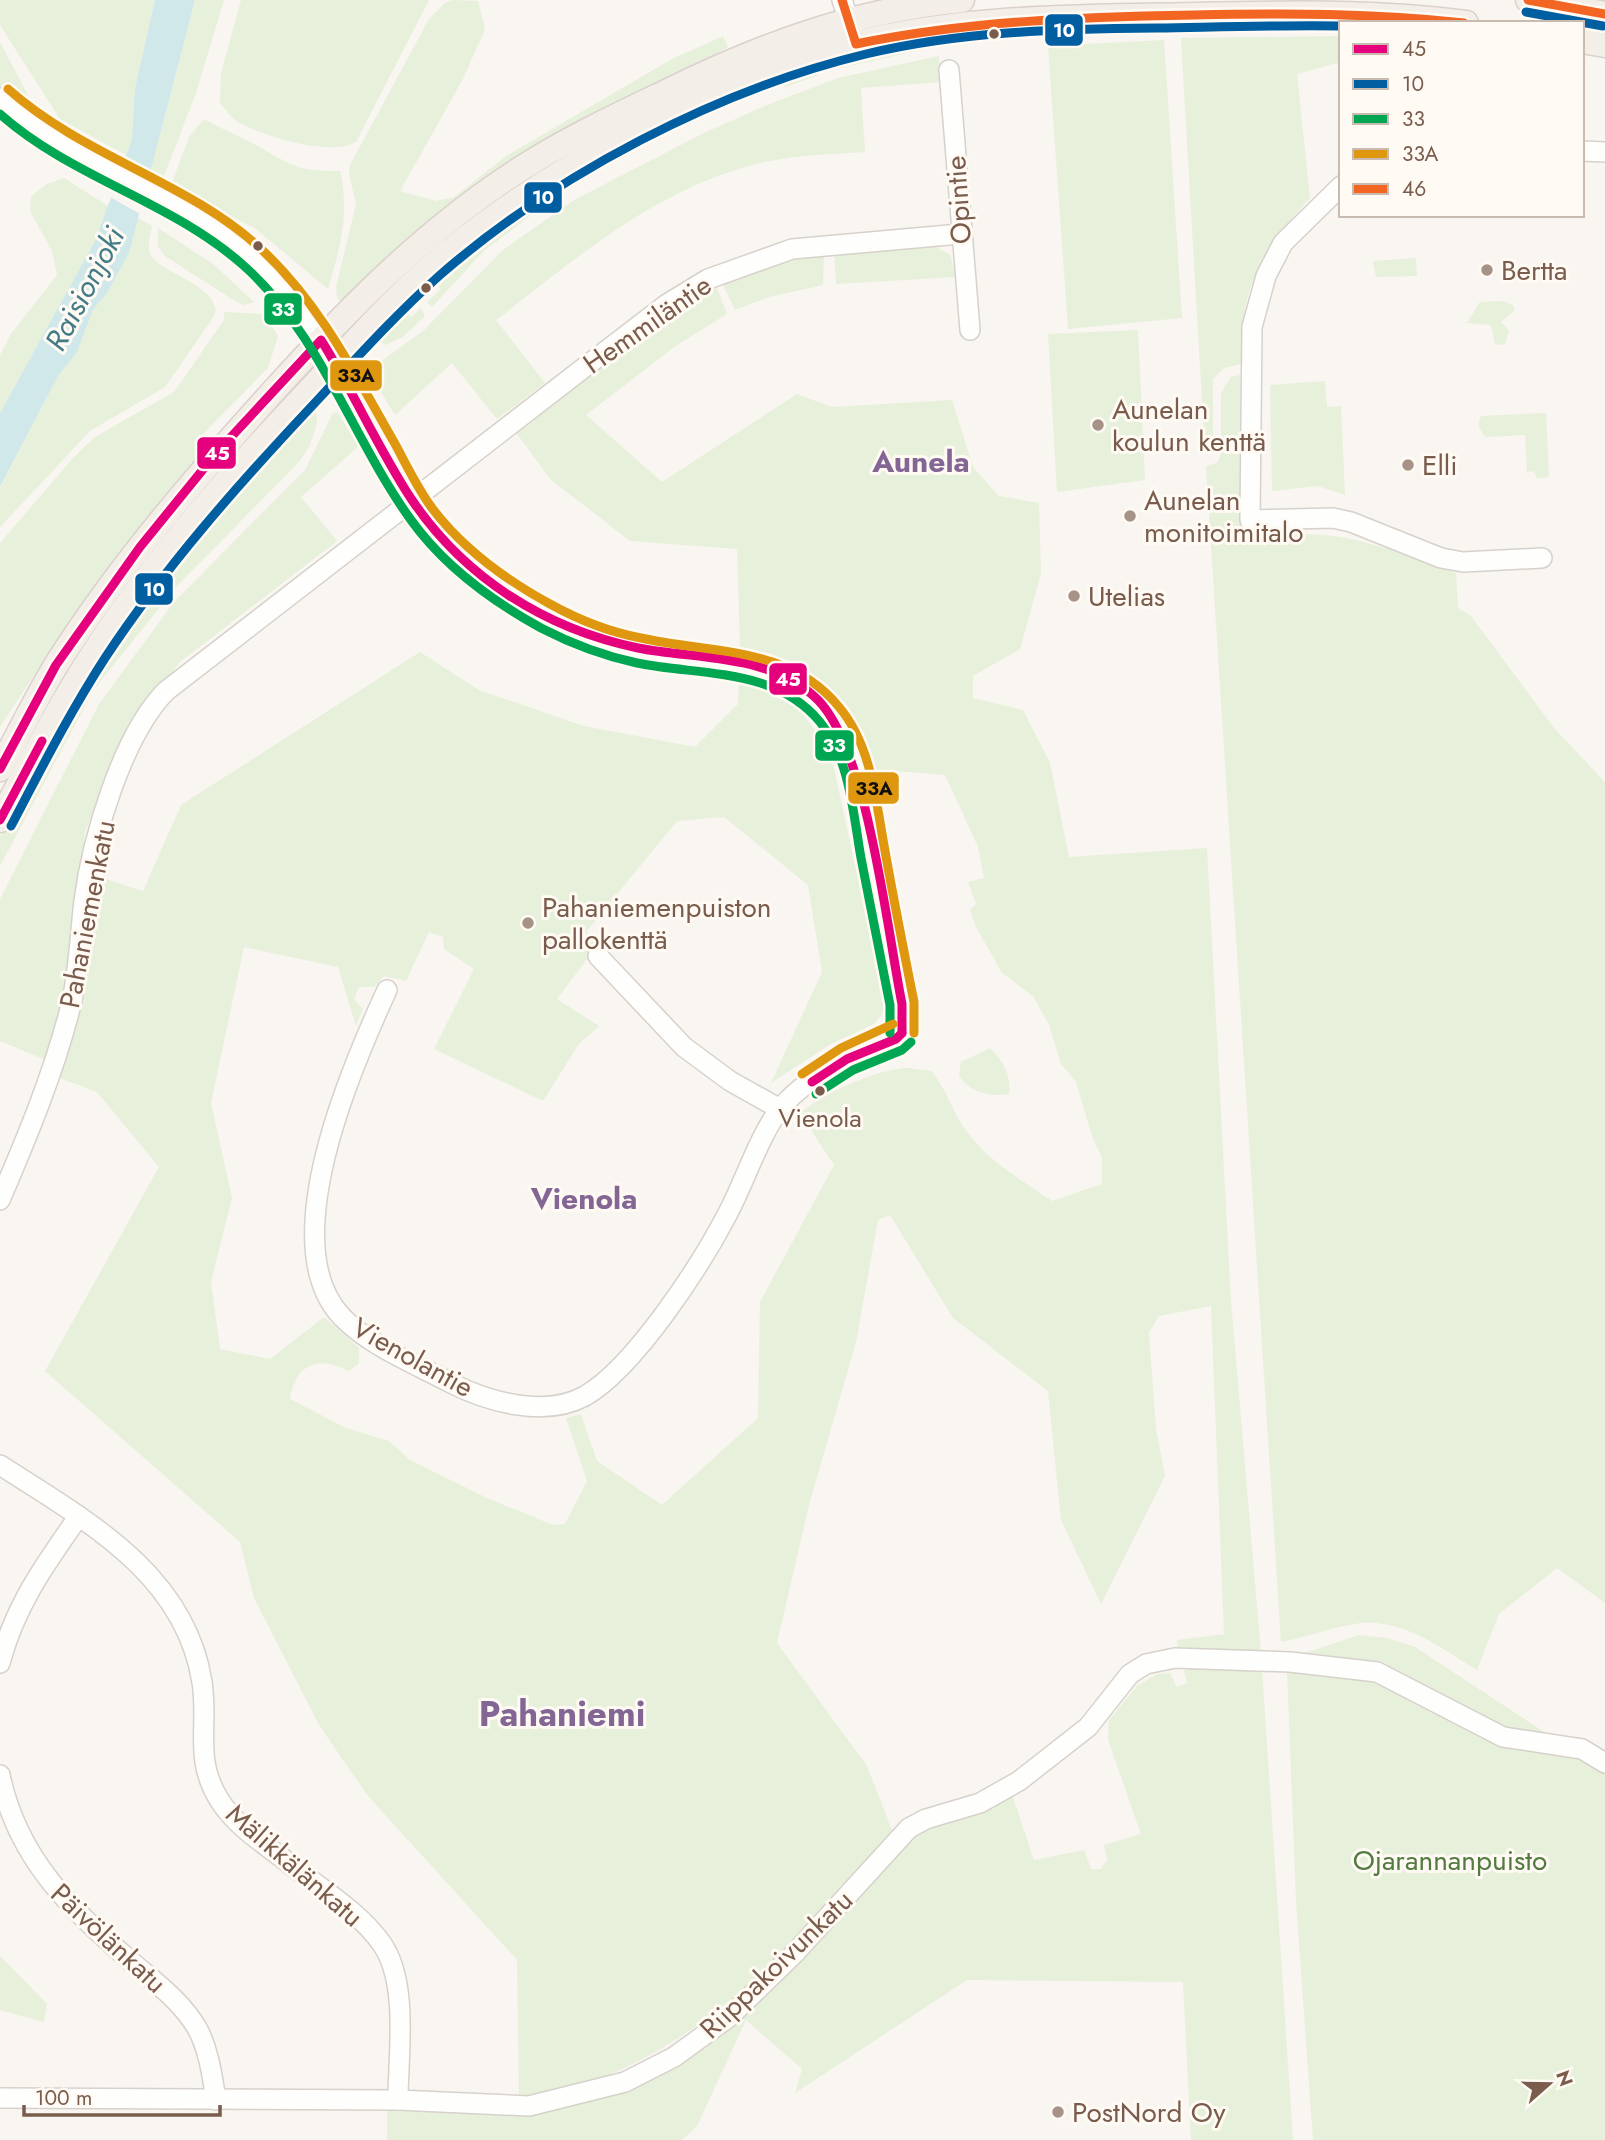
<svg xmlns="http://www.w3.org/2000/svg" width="1605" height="2140" font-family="Jost,sans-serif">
<rect width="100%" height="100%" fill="#f9f5f0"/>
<g fill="#e7f0db">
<polygon points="0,0 155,0 135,88 132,139 126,155 60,119 0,25"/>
<polygon points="195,0 224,0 196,93 162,181 149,176"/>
<path d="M241 0H429L356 142C330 157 266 137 240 123 232 119 226 110 220 103L221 73Z"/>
<polygon points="453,0 478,1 485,29 463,79 400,191 436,201 454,197 506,156 672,59 723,36 728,47 446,209 412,234 342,304 337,297 336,287 356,204 349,174 350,165 429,19 445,3"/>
<polygon points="1161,23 1161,29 1003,39 1002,34"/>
<path d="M1341 36V62L1297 74 1310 198C1283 227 1254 264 1246 304 1242 323 1243 344 1241 364L1224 368 1213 379V449L1205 454 1181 38Z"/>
<polygon points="1164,40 1182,318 1068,329 1048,46"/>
<polygon points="0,42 35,109 44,120 43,123 0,87"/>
<polygon points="956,42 837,69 832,70 827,63 871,48 873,53 922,43"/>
<path d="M939 56 940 82 861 88 865 152C833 154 801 155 770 161 664 182 579 256 496 320L545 383 497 419 452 363 395 415 375 382 379 363 423 331 503 250 574 200 706 132 765 106 838 78Z"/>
<path d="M818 63 819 75 785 87 783 84C696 116 615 157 537 206L538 210 485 250 432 307 427 302 441 289 436 283 456 256 533 200 660 128Z"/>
<path d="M204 119C223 130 244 138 263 149 295 168 302 171 340 171 350 213 340 248 328 289L256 229 171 185 189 137Z"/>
<polygon points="64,178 108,206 95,241 0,413 0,355 11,334 57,275 52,251 30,211 31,196 47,184"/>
<path d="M138 218 152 226C151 234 147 245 150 253 157 273 207 279 216 309L214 316 165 387 90 431 0 527V488L58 376 77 352 93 310 107 293 129 253Z"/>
<polygon points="158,228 213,264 254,302 244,305 235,301 165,256 158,246"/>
<polygon points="936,247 950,255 956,277 836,284 834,252"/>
<polygon points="824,253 823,285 769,297 735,310 721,281 782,260"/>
<polygon points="1416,258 1417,276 1376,277 1373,261"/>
<path d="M713 286 717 288 727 314 677 345 586 415 662 482 797 394 832 407 952 400 973 467 999 496 1039 503 1041 574 1020 649 973 676V698L1023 710 1050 763 1069 857 1207 848 1231 1301 1261 1653 1178 1651 1177 1640 1224 1634 1211 1306 1159 1316 1149 1333 1156 1429 1165 1476 1101 1604 1061 1520 1048 1391 953 1318 890 1215 878 1220 856 1342 809 1505 777 1643 867 1766 892 1830C804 1932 722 2033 591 2082 569 2090 542 2092 519 2098L517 1960 368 1796 319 1725 254 1598 240 1542 45 1371 159 1167 97 1092 59 1078 84 1001 96 876 143 891 181 805 420 652 479 690 584 726 695 747 738 704 739 676 795 704 830 750 885 1003 882 1014 874 1024 829 1045 771 1083 822 972 808 885 724 817 677 821 586 932 599 943 557 999 599 1026 578 1045 543 1101 434 1049 474 969 444 949 443 937 429 932 406 981 384 976 374 987H359L354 999 363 1009 356 1026 338 967 244 947 211 1103 232 1198 211 1282 220 1349 270 1359 324 1317 359 1348V1363L349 1371C318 1356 296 1363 290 1399L346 1428 389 1441 410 1460 487 1498 553 1525 565 1524 587 1481 566 1418 581 1414 597 1461 662 1505 758 1418 760 1302 834 1165 800 1114C818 1095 877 1070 904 1068 912 1068 922 1070 931 1071 947 1089 952 1112 967 1132 989 1162 1022 1180 1052 1201L1102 1184V1157L1093 1139 1076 1082 1061 1064 1049 1025 1033 996 1002 973 976 927 970 910 976 904 968 882 984 878 978 847 945 775 869 769C849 697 812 665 740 647L737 549 630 541 550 479 515 431 675 309Z"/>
<polygon points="1503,301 1513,305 1515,310 1501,322 1509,331 1505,345 1495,344 1491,325 1467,323 1480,302"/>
<polygon points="421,308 425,316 403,337 385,345 375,337 405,311 411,317"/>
<polygon points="224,312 264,314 278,336 268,368 201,436 208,444 74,615 0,727 0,543 72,459 95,437 174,392 224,320"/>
<polygon points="1138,330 1145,480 1057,492 1048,334"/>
<path d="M1240 375 1244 543C1328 520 1378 546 1456 573L1458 608 1471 616 1554 728 1605 782V1603L1557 1568 1499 1614 1477 1670C1443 1649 1404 1619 1361 1623 1335 1626 1308 1637 1281 1642L1206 467 1218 462 1221 454V393L1231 377Z"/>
<polygon points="1325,381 1327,407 1341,406 1345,495 1318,486 1272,491 1270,385"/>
<polygon points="308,408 316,412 317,423 310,445 300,461 178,585 94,689 0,866 0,837 85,681 165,569"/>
<polygon points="337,412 359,446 301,497 337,541 180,662 135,720 110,767 85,832 69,982 48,1061 0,1041 0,899 99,704 174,602 305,470 333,413"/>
<polygon points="1546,413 1549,477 1537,478 1533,471 1527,472 1525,435 1485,437 1478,425 1481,416"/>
<path d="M990 1048C1004 1063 1011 1074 1009 1094 989 1097 971 1093 959 1076L961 1062Z"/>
<polygon points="1359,1635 1387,1638 1415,1647 1605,1772 1605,2140 1313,2140 1296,1900 1287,1670 1302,1654"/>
<path d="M1191 1663 1262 1668 1293 2140H1191L1183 1982 967 1980 795 2093 802 2069 746 2020 697 2126 682 2140H387V2111C496 2112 588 2120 685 2061L915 1833 1012 1794 1034 1860 1084 1850 1091 1869H1101L1107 1859 1104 1845 1141 1834 1108 1740 1109 1720 1137 1686 1157 1674 1170 1673 1177 1687 1187 1683 1184 1671Z"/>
<polygon points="0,1956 47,2004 44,2022 0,2010"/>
</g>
<polygon fill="#d0e8ea" points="155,0 195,0 129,253 107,293 93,310 77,352 58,376 0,487 0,413 95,241 112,195 132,139 135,88"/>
<polygon fill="#f9f5f0" points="121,157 153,175 142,215 108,196"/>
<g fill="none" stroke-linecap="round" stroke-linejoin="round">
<defs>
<g id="minor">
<polyline points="842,0 853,33"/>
<polyline points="949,70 970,330"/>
<path d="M0 98C28 126 64 145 98 164 168 203 233 235 289 295 322 331 343 377 366 420 406 493 445 555 516 600 554 624 599 643 642 651 743 671 802 646 853 759L902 1004V1033C888 1047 864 1050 847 1059 824 1070 796 1089 780 1109 760 1134 744 1183 728 1213 701 1265 635 1367 585 1396 545 1418 488 1402 451 1383 415 1364 370 1346 342 1317 273 1245 352 1066 387 990"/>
<polyline points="1582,151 1605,152"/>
<polyline points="1341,186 1283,243 1266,276 1252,327 1250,520 1333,518 1351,522 1441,558 1463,562 1542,558"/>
<polyline points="598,956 684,1047 730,1081 780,1109"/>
<path d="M0 1200C28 1135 55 1070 72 1001 79 967 80 934 84 901 92 839 122 736 166 691L581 370 667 304 708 279 792 249 960 234"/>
<path d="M0 1465C85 1520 185 1573 202 1682 209 1727 193 1759 220 1801 236 1826 263 1843 286 1861 318 1887 359 1911 382 1944 409 1983 398 2055 398 2100"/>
<path d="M0 1663C15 1606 45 1564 79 1516"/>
<path d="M0 1775C17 1858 71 1910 133 1963 156 1983 181 2001 197 2028 209 2050 212 2075 216 2100"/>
<polyline points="0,2098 398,2100 529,2106 625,2082 674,2057 729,2017 794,1954 909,1828 926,1819 980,1803 1019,1781 1088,1727 1130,1674 1146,1664 1175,1658 1290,1662 1377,1672 1503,1737 1582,1749 1605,1763"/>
</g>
<g id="major">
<polyline points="1528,0 1605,14"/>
<polyline points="1582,41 1605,45"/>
<path d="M0 769C19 733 37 696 58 662 122 562 199 473 278 386 352 305 429 227 522 168 567 139 616 116 664 93 759 46 855 10 962 0"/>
<path d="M0 820C30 764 58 707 93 654 150 566 220 486 292 409 344 354 394 296 452 249 564 159 722 77 862 42 971 16 1083 17 1195 15 1286 13 1375 11 1466 23"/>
</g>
</defs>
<use href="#minor" stroke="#d7d1cb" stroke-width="22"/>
<use href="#major" stroke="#dad1cc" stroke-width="27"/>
<use href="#minor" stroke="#fefefd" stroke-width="19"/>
<use href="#major" stroke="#f3eee8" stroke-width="24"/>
<defs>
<g id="bus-1">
<path d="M0 769 56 665 140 547 218 451 321 340C353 391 377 446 410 497 463 577 545 629 638 648 699 660 770 653 818 700 868 751 887 930 902 1004V1033"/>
<polyline points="0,820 42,741"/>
<polyline points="812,1082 847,1059 896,1039 902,1033"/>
</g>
<g id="bus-2">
<polyline points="1526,12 1603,26"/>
<path d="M11 826C41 769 70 712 105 658 165 567 237 486 311 407 353 362 394 316 440 275 556 174 717 90 866 54 961 31 1060 29 1157 28 1218 27 1280 25 1341 26"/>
</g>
<g id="bus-3">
<path d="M0 114C72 178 171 201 243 265 321 334 351 437 411 520 444 566 492 601 541 628 572 644 604 656 637 663 701 676 775 667 820 722 850 759 853 813 861 858 871 907 880 956 890 1005V1033"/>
<polyline points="816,1094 853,1070 902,1050 911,1042"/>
</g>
<g id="bus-4">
<path d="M8 89C86 158 187 181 260 248 319 302 355 374 394 442 406 464 417 488 432 508 463 549 506 580 550 604 579 620 609 632 641 638 712 654 788 645 839 707 872 746 876 803 885 851 894 901 904 952 914 1002V1033"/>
<polyline points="802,1074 841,1048 893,1024"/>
</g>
<g id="bus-5">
<path d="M842 0 856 44C968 21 1080 17 1194 15 1284 13 1374 13 1464 23"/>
<polyline points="1528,0 1605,14"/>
</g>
</defs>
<use href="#bus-1" stroke="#fffaf3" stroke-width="14"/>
<use href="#bus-2" stroke="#fffaf3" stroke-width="14"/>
<use href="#bus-3" stroke="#fffaf3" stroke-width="14"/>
<use href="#bus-4" stroke="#fffaf3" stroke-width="14"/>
<use href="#bus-5" stroke="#fffaf3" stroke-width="14"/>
<use href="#bus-1" stroke="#e5007d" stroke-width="9"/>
<use href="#bus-2" stroke="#005ea1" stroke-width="9"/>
<use href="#bus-3" stroke="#00a651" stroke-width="9"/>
<use href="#bus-4" stroke="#de970f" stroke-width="9"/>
<use href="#bus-5" stroke="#f26522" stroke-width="9"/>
</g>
<g fill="#7a5c4d" stroke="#fffaf3" stroke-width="2.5">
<circle cx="994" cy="34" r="6"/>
<circle cx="258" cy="246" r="6"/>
<circle cx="426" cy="288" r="6"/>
<circle cx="820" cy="1091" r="6"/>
</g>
<g fill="#a69286" stroke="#fffaf3" stroke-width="2.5">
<circle cx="1487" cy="270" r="7"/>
<circle cx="1098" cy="425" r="7"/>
<circle cx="1408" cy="465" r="7"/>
<circle cx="1130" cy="516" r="7"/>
<circle cx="1074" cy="596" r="7"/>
<circle cx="528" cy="923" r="7"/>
<circle cx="1058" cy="2112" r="7"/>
</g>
<g text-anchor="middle" stroke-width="6" stroke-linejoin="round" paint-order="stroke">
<g font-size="26" fill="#7a5c4d" stroke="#fffaf3">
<text x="820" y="1127">Vienola</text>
</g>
<g font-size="28" fill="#7a5c4d" stroke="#fffaf3">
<text transform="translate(958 200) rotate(-94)" y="10">Opintie</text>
<text transform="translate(647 324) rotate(-35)" y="10">Hemmiläntie</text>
<text transform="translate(87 914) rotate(-79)" y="10">Pahaniemenkatu</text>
<text transform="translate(413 1357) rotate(29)" y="10">Vienolantie</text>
<text transform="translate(295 1865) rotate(41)" y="10">Mälikkälänkatu</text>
<text transform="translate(109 1938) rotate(43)" y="10">Päivölänkatu</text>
<text transform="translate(776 1964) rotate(-44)" y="10">Riippakoivunkatu</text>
</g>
<g font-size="28" fill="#7a5c4d" stroke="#fffaf3" text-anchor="start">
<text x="1501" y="280">Bertta</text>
<text x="1112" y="419">Aunelan<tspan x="1112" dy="32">koulun kenttä</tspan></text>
<text x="1422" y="475">Elli</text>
<text x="1144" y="510">Aunelan<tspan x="1144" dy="32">monitoimitalo</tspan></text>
<text x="1088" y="606">Utelias</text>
<text x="542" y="917">Pahaniemenpuiston<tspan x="542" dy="32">pallokenttä</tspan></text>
<text x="1072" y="2122">PostNord Oy</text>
</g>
<g font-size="28" fill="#537a41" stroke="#fffaf3">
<text x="1450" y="1870">Ojarannanpuisto</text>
</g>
<g font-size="30" font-style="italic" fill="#437c86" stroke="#fffaf3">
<text transform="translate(85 289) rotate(-62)" y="10">Raisionjoki</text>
</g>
<g font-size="30" font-weight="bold" fill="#846695" stroke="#fffaf3">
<text x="921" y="472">Aunela</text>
<text x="584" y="1209">Vienola</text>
</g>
<g font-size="35" font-weight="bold" fill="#846695" stroke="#fffaf3">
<text x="562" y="1726">Pahaniemi</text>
</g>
</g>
<g stroke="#fffaf3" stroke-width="2.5">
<rect x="1044" y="13" width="40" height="34" rx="7" fill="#005ea1"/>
<rect x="523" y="181" width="40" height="33" rx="7" fill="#005ea1"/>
<rect x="263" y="292" width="40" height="34" rx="7" fill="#00a651"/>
<rect x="329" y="359" width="54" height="33" rx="7" fill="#de970f"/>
<rect x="196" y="436" width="41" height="34" rx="7" fill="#e5007d"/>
<rect x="134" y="572" width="40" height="34" rx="7" fill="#005ea1"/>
<rect x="768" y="662" width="40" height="34" rx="7" fill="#e5007d"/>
<rect x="814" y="729" width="41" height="33" rx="7" fill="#00a651"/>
<rect x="847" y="771" width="53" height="34" rx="7" fill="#de970f"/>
</g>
<g font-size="19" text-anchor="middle" font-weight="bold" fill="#fff">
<text x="1064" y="37">10</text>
<text x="543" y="204">10</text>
<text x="283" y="316">33</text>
<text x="217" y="460">45</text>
<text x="154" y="596">10</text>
<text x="788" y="686">45</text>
<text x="834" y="752">33</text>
</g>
<g font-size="19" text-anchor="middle" font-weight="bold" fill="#111">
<text x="356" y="382">33A</text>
<text x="874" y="795">33A</text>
</g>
<rect x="1339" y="21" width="245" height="196" fill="#fffaf3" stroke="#cabbb1" stroke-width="2"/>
<rect x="1353" y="44" width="35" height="10" fill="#e5007d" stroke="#cabbb1" stroke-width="2"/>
<text x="1402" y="56" font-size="21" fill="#7a5c4d">45</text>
<rect x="1353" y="79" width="35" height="10" fill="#005ea1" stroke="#cabbb1" stroke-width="2"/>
<text x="1402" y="91" font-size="21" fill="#7a5c4d">10</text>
<rect x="1353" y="114" width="35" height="10" fill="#00a651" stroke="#cabbb1" stroke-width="2"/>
<text x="1402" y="126" font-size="21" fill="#7a5c4d">33</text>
<rect x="1353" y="149" width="35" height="10" fill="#de970f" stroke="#cabbb1" stroke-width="2"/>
<text x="1402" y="161" font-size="21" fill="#7a5c4d">33A</text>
<rect x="1353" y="184" width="35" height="10" fill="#f26522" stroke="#cabbb1" stroke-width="2"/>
<text x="1402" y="196" font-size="21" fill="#7a5c4d">46</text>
<g transform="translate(1549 2084) rotate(70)" stroke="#fffaf3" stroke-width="5" paint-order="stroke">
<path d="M0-5L12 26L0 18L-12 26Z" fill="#7a5c4d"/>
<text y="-10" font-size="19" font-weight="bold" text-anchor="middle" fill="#7a5c4d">N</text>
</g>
<path d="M24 2105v10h196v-10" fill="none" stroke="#7a5c4d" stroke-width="3.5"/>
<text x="35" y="2105" font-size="21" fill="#7a5c4d" stroke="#fffaf3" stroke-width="5" paint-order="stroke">100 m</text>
</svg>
